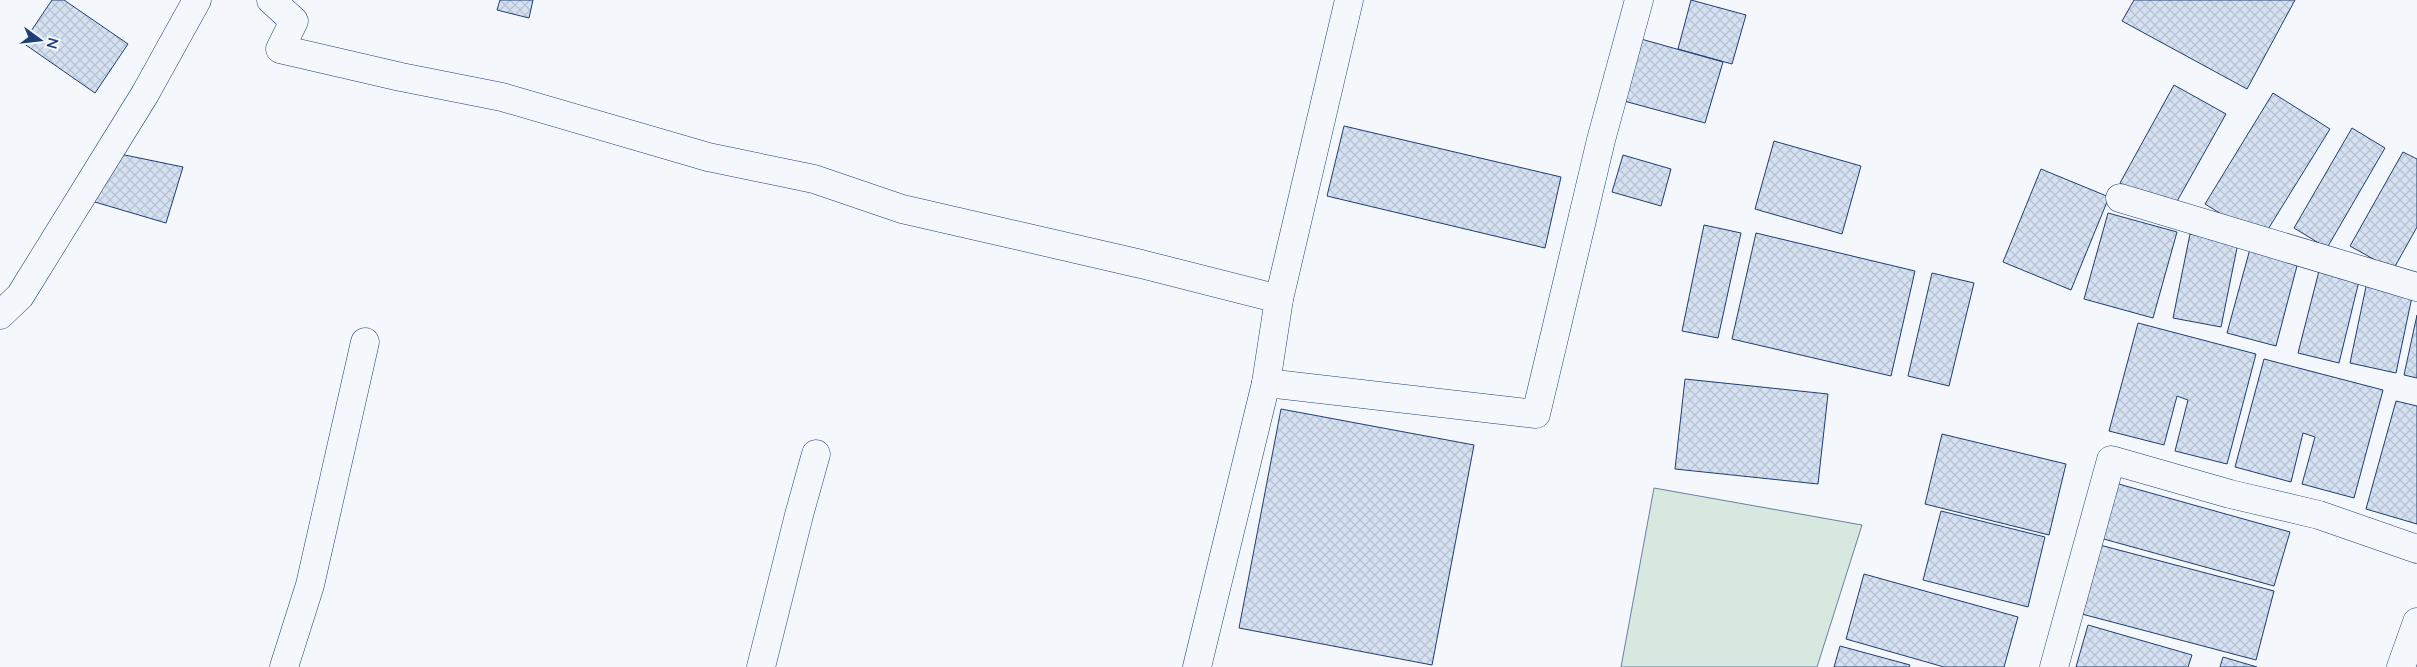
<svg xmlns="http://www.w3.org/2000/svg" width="2417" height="667" font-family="Lato,sans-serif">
<defs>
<pattern id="building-cross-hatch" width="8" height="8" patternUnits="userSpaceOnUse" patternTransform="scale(1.25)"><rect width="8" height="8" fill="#d5e0f0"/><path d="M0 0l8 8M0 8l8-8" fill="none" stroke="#b6c1d1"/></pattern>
</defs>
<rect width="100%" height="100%" fill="#f4f7fb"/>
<polygon fill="#d7e8df" stroke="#687fa3" points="1654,488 1862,525 1817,667 1621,667"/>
<g fill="url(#building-cross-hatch)" stroke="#1d3f73">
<polygon points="52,0 64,0 128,44 95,93 23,43"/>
<polygon points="500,0 533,0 529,18 497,10"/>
<polygon points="1691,0 1746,15 1732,64 1678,49"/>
<polygon points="2134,0 2295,0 2247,89 2122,21"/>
<polygon points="1641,39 1723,62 1705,123 1624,101"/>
<polygon points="2174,85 2226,114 2171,212 2120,183"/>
<polygon points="2273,93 2330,129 2262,239 2205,204"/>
<polygon points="1344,126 1561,177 1545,248 1327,196"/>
<polygon points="2352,128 2385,148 2327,248 2294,228"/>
<polygon points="1774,141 1861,166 1842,234 1755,209"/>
<polygon points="2403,152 2417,159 2417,227 2393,270 2350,246"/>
<polygon points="120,154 183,167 166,223 88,200"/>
<polygon points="1623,155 1671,169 1661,206 1612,192"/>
<polygon points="2041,169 2109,197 2071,290 2003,262"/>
<polygon points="2108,213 2177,232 2153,318 2084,299"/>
<polygon points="1704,225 1741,233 1718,338 1682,331"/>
<polygon points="1756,233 1915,271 1891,376 1732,339"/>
<polygon points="2190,234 2238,243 2221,327 2173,318"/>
<polygon points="2250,249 2298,262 2276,346 2227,333"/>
<polygon points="2320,267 2360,277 2339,363 2298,353"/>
<polygon points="1932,273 1974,283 1949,386 1908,376"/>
<polygon points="2367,282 2413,292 2396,373 2350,363"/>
<polygon points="2417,315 2417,378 2404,375"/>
<polygon points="2138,323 2256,354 2227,464 2175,451 2188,400 2177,396 2164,445 2109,431"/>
<polygon points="2264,359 2383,390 2354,498 2302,484 2315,437 2303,433 2291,482 2235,467"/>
<polygon points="1685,379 1828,394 1818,484 1675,469"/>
<polygon points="2396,401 2417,406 2417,524 2366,509"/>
<polygon points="1281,409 1474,445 1432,665 1239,628"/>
<polygon points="1942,434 2066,464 2049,535 1925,504"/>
<polygon points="2115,483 2290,532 2274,586 2100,538"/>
<polygon points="1941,511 2045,537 2028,607 1923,580"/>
<polygon points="2096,544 2274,591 2256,660 2078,613"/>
<polygon points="1864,574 2018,617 2004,667 1944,667 1846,639"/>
<polygon points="2088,625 2192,655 2188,667 2076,667"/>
<polygon points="1840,646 1910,665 1909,667 1834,667"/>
<polygon points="2223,657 2257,667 2220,667"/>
</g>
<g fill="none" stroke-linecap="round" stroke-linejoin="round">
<defs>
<g id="street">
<polyline points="271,0 294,21 280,49 401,77 502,97 708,157 814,179 902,209 1141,264 1279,299"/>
<polyline points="2120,198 2417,287"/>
<polyline points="0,315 20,296 145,94 197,0"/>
<polyline points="1266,383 1536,414 1601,140 1639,0"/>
<polyline points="284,667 310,585 365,342"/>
<polyline points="761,667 799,515 816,454"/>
<polyline points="1197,667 1266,383 1279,299 1349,0"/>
<polyline points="2054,667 2111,460 2230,494 2319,515 2417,549"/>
<polyline points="2401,667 2417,622"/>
</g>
</defs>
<use href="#street" stroke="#1d3f73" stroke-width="29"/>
<use href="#street" stroke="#f4f7fb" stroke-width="28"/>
</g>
<g transform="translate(40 40) rotate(105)" stroke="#f4f7fb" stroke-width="4" paint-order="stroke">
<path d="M0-4L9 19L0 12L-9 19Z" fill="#1d3f73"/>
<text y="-8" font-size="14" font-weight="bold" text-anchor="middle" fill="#1d3f73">N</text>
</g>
</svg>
